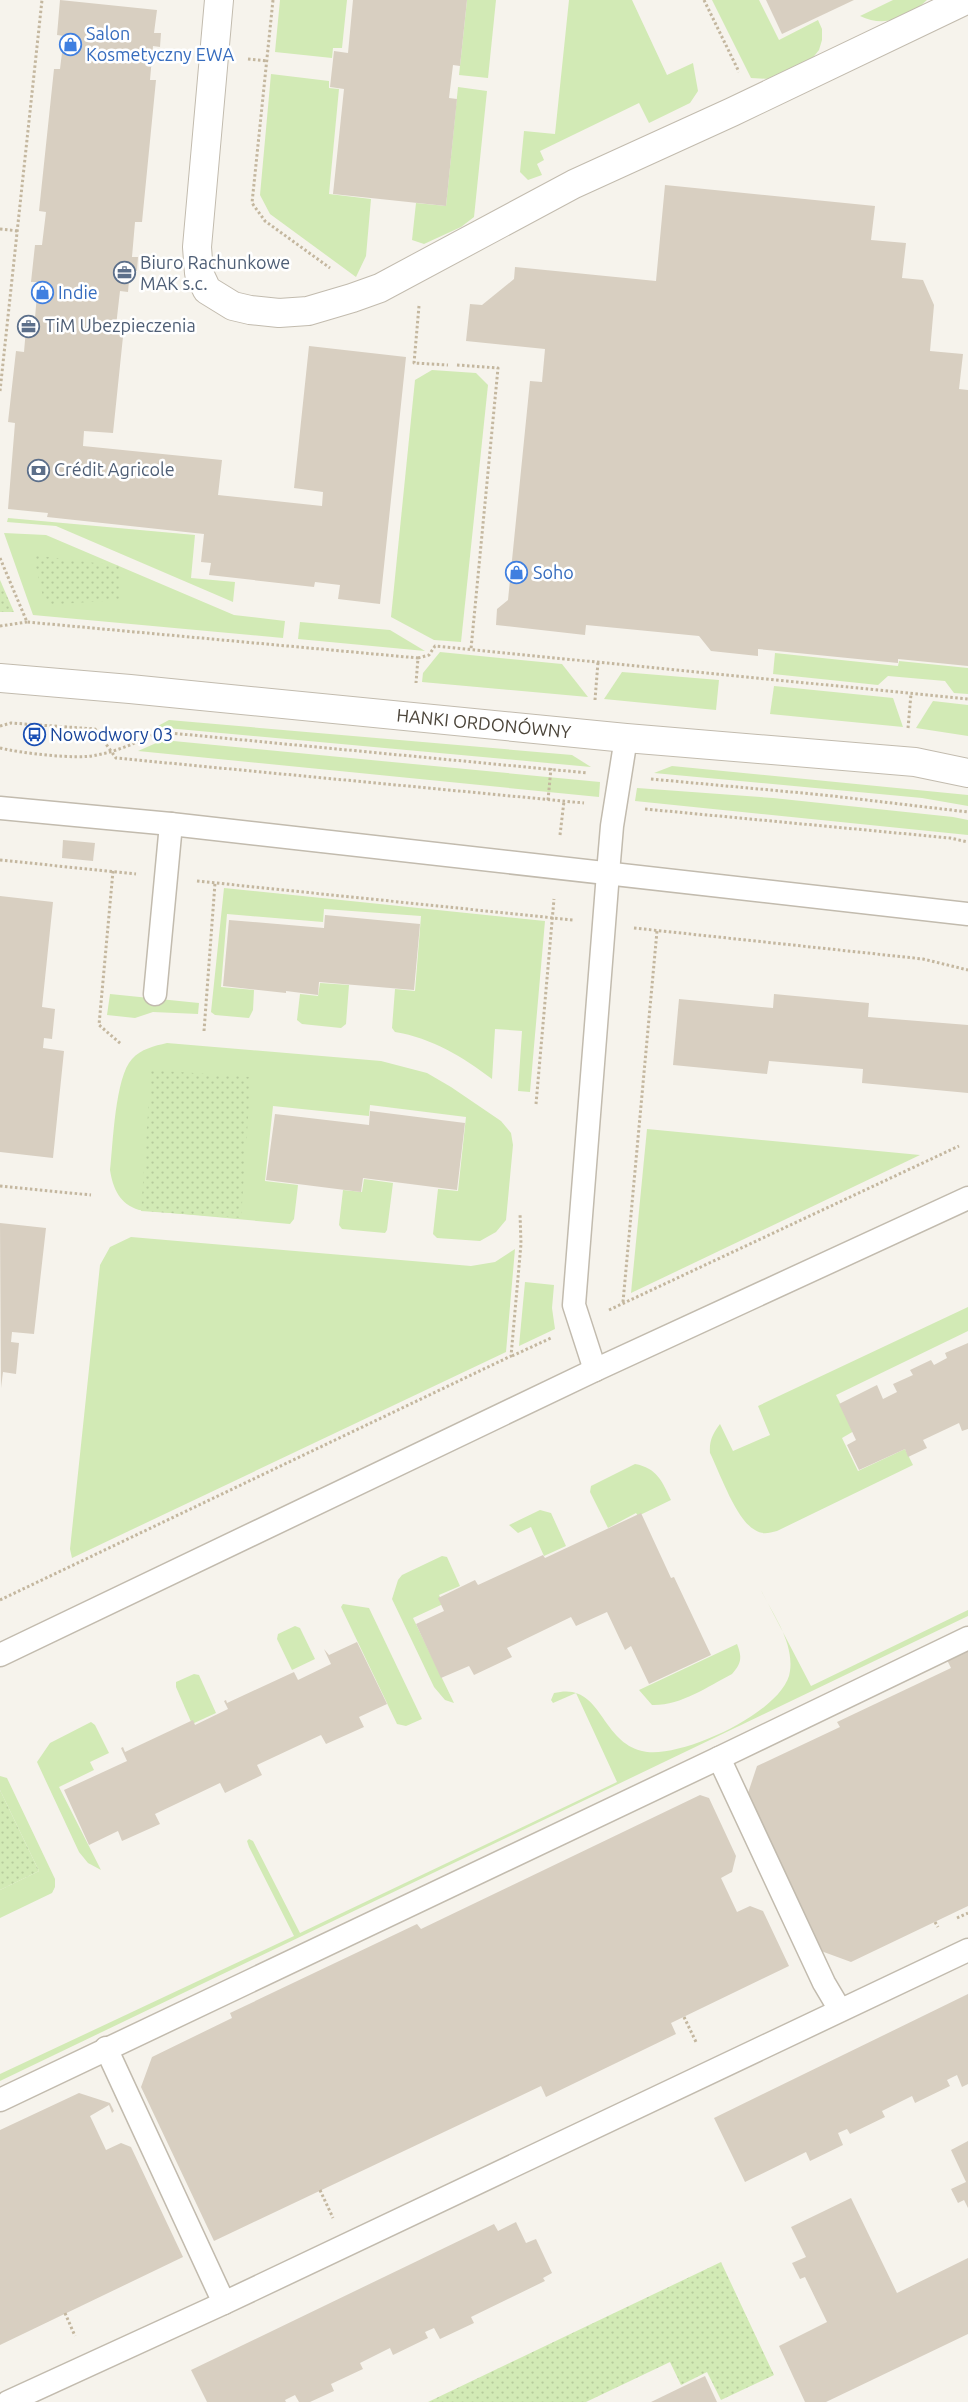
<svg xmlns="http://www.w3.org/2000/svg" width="968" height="2402" font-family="Ubuntu,sans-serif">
<defs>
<pattern id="park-dots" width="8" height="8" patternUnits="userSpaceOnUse" patternTransform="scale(1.25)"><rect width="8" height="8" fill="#d2eab5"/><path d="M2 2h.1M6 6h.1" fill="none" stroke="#b6ca9c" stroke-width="1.8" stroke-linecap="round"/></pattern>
</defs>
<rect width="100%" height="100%" fill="#f6f3ec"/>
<g fill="#d2eab5">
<polygon points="280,0 347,0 342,48 333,48 332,58 275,52"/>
<polygon points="467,0 496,0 488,78 459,75"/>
<polygon points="569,0 632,0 667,75 693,63 698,91 690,103 649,123 639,103 540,151 544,160 537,164 542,175 528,180 520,172 524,131 555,134"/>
<polygon points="712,0 759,0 779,40 818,20 822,29 822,40 819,50 811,60 769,79 751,78"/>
<path d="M893 0H927C908 18 884 28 860 16Z"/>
<polygon points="271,74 329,81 329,88 339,89 329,194 371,199 366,256 356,277 270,214 260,195"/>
<polygon points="458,87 487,91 474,217 461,227 424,244 412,240 416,203 446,206"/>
<polygon points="432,370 476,373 488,385 461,642 434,640 391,617 415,380"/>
<polygon points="8,518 195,535 191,578 235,582 233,602 56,526 7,522"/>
<polygon points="4,533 46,535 234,615 285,621 283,638 33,615"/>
<polygon points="300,622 390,630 425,651 298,639"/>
<polygon points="440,652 562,664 588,697 422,682 423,673"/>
<polygon points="775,653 898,666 899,661 968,668 968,694 954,693 945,681 888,676 878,685 773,674"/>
<polygon points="622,672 719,680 716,710 604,699"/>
<polygon points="774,686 893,698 903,727 770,714"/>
<polygon points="933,701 968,705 968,736 916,728"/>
<polygon points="169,720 572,755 591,767 156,727"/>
<polygon points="163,740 600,782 599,797 138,751"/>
<polygon points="672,766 968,795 968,806 922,798 654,773"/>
<polygon points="637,788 773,798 953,817 968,820 968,835 635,801"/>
<path d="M224 888 545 921 530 1092 518 1091 522 1031 495 1029 492 1079C463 1057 432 1038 395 1032L392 1028 395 989 415 991 421 916 324 909 323 922 227 914 221 987 254 990 253 1010 249 1018 215 1015 211 1012Z"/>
<polygon points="320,983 349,985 346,1024 341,1028 302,1024 297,1020 300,994 318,996"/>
<polygon points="110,994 199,1003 198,1014 153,1012 135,1018 107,1015"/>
<path d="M167 1043 381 1061 427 1073 451 1087 501 1121 511 1133 513 1145 506 1220 496 1232 480 1241 437 1238 433 1234 438 1189 458 1191 466 1117 370 1105 369 1116 273 1106 265 1181 298 1185 294 1219 290 1224 139 1210C120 1204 113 1189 110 1170 113 1144 115 1077 132 1059 141 1049 154 1046 167 1043Z"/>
<polygon points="647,1129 920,1155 631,1293"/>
<polygon points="364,1179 393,1183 387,1230 385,1233 342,1229 339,1225 343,1190 362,1192"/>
<polygon points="131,1237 471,1266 495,1262 515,1249 506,1352 72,1558 70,1549 100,1265 110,1247"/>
<polygon points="525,1282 554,1285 552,1308 555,1329 519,1346"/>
<path d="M968 1307V1331L836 1395 854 1431 842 1438 858 1471 905 1449 913 1465 777 1531C769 1533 762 1535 755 1530 736 1520 720 1473 710 1453 709 1441 713 1433 720 1424L733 1451 770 1435 758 1406Z"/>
<path d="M635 1464C657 1468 662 1481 671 1500L638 1516 636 1513 608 1528 590 1492 591 1486Z"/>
<polygon points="540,1510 551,1513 566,1546 544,1556 531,1527 518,1533 509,1525"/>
<polygon points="442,1556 447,1557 460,1586 439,1595 443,1604 413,1618 454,1703 445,1700 434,1687 392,1599 398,1580 402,1575"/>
<path d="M761 1590 811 1686 968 1610V1616L0 2081V2074L294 1936 249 1847 247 1841 249 1839 253 1841 300 1933 617 1782 576 1693 553 1703 551 1700 554 1693C602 1681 599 1740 642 1751 678 1761 786 1711 790 1671 794 1642 773 1615 761 1590Z"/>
<polygon points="343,1604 369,1608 422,1719 406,1726 397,1724 341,1607"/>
<polygon points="295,1626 300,1628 315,1659 292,1670 277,1639 278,1634"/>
<path d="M737 1644C742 1657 742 1663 732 1674 707 1687 680 1706 652 1705L639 1690Z"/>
<polygon points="194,1674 199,1675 216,1713 192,1724 176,1687 176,1682"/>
<polygon points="91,1722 95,1725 109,1753 90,1762 94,1770 59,1787 101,1870 88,1863 79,1852 37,1762 50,1743"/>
<polygon points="0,1776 7,1778 55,1879 55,1887 52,1893 0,1918 0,1890 39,1871 0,1790"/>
</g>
<g fill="url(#park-dots)">
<polygon points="33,555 119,566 120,600 45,605"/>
<polygon points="0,580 14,612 0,612"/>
<polygon points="151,1070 251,1077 241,1218 141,1211"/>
<polygon points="0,1790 39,1871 0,1890"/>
<polygon points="721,2262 774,2375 721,2400 707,2372 681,2385 670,2362 586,2402 428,2402"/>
</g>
<g fill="#d8cfc1">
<polygon points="60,0 157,10 154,33 161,33 160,47 153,46 150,80 156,80 142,222 135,222 132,257 138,257 137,271 130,270 128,292 120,291 116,326 124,327 113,433 84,431 83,446 222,460 218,495 322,506 323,492 294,488 309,346 406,357 380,604 338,599 340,585 315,582 314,587 209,575 211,563 201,562 204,534 47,517 48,513 8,509 15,423 8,422 16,351 24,352 27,317 35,318 38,282 31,282 35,245 42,245 46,212 39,211 54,69 60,69 64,36 57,35"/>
<polygon points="353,0 467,0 460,66 453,65 449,98 457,99 446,206 333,194 344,89 330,87 334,51 348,53"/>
<polygon points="766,0 854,0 782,34"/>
<polygon points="665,185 875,206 871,240 906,243 902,278 923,280 934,305 930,351 963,354 959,389 968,390 968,666 898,659 898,663 758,649 758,656 711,651 699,636 586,625 585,635 496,625 497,609 508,600 530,381 542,382 545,349 466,341 470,304 482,305 514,279 515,267 656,281"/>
<polygon points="63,840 95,843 93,861 62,858"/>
<polygon points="0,896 53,902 42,1007 55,1009 52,1039 44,1038 43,1048 64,1051 53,1158 0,1152"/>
<polygon points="325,915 420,924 414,990 319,982 318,995 286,991 286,993 223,986 229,920 324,928"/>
<polygon points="774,994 869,1003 868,1017 968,1025 968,1093 862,1083 863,1069 769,1061 767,1074 673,1065 679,999 773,1008"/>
<polygon points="370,1111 465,1123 457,1190 363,1178 361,1192 266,1180 275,1114 369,1125"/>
<polygon points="0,1223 46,1228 34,1334 12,1332 11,1342 19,1343 16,1374 3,1372 1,1388"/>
<polygon points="968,1343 968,1429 962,1431 959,1423 923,1440 927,1448 908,1457 905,1449 859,1470 847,1445 856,1440 839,1404 877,1385 883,1399 897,1392 893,1384 913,1375 910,1370 931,1360 934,1365 947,1358 945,1353"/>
<polygon points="641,1513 671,1578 674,1577 711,1655 649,1684 631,1646 625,1650 607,1612 576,1626 571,1617 507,1648 512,1657 474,1675 469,1666 441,1678 416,1624 444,1611 438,1598 475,1580 478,1585 543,1555 545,1558"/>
<polygon points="357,1642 387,1704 359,1717 364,1727 326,1744 321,1735 257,1765 262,1775 225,1793 220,1783 155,1814 160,1824 122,1841 118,1831 89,1845 64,1790 127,1761 121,1748 123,1747 125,1752 193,1720 195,1725 228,1709 224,1701 226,1700 227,1703 294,1672 298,1680 331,1664 324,1649 329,1655"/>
<polygon points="968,1651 968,1906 851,1962 821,1951 747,1796 757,1766 840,1727 837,1722 951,1668 947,1660"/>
<polygon points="700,1795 709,1798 736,1856 732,1872 721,1878 737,1912 750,1906 763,1911 789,1966 671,2023 676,2034 546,2097 541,2086 214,2241 141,2087 152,2057 232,2018 230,2013 417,1924 421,1929"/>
<polygon points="968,1994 968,2084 962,2087 957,2075 947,2080 950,2086 915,2103 912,2096 882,2111 885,2117 850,2134 847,2129 838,2133 843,2145 810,2161 806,2152 745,2182 714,2118"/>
<polygon points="79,2093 110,2103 114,2111 112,2113 109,2105 90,2116 106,2150 121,2143 131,2147 183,2257 0,2345 0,2130"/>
<polygon points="968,2141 968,2208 964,2200 958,2203 951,2189 966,2182 951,2150"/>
<polygon points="851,2198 897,2293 968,2258 968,2334 826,2402 805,2402 779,2346 827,2322 805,2277 800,2279 792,2263 806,2257 791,2227"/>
<polygon points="516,2222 526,2243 536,2239 552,2273 543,2278 545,2281 471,2317 474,2323 440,2339 434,2328 425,2332 428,2338 393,2355 390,2348 360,2363 363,2369 331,2384 334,2391 310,2402 299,2402 295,2395 285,2400 286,2402 207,2402 191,2370 494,2224 498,2231"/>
<polygon points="705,2376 717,2402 651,2402 684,2386"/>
</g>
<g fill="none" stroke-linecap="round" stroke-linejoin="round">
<defs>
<g id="service">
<polyline points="0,808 171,824 968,914"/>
<polyline points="155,994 171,824"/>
<polyline points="595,1370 574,1305 608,873 612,826 626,738"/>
<polyline points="0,1655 595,1370 968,1198"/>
<polyline points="719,1758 824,1983 840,2010"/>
<polyline points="106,2048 224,2303"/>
<polyline points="0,2100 719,1758 968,1638"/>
<polyline points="8,2402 224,2303 968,1950"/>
</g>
<g id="minor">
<polyline points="219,0 197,247 199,273 207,290 233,306 250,310 279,313 308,311 352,298 380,288 574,184 732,112 966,0"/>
<path id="s1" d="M0 678 130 689 626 738 915 762 968 773"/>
</g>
</defs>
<use href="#service" stroke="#c2bbae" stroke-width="25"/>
<use href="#minor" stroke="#c2bbae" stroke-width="30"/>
<g stroke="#c4b79f" stroke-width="3" stroke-dasharray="2.5 2.5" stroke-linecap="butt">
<polyline points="273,0 252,203 265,221 330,268"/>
<polyline points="704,0 739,72"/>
<polyline points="248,59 268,61"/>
<polyline points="0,229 18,231"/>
<polyline points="419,306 414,363 448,365"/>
<polyline points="457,365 498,368 471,649"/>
<polyline points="0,391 42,0"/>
<polyline points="0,558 27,622 418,658 416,683"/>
<polyline points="0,626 27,622"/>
<polyline points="418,658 429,655 435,646 968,699"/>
<polyline points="595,700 598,662"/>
<polyline points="0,726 11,723 95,729 116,758 584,803"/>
<polyline points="908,728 911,694"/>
<path d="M0 748C20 753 78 760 97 755 119 751 139 741 160 732L588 773"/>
<polyline points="651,779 824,795 968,812"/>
<polyline points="548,800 551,768"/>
<polyline points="645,809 950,838 968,842"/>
<polyline points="560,835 564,801"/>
<polyline points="0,860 136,874"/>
<polyline points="113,871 99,1025 121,1044"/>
<polyline points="197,881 573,920"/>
<polyline points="634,928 923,959 968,970"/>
<polyline points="204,1031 215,883"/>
<polyline points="536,1104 554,899"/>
<polyline points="0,1186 91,1195"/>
<polyline points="623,1302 657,931"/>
<polyline points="609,1310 959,1146"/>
<polyline points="512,1356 551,1338"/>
<polyline points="0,1600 511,1356 521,1244 520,1213"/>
<polyline points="957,1918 968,1913"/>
<polyline points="935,1922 938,1927"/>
<polyline points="684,2017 697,2044"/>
<polyline points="320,2190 333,2218"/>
<polyline points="65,2313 75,2336"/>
</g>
<use href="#service" stroke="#fff" stroke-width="22"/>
<use href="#minor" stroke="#fff" stroke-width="28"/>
</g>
<defs>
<symbol id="shop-ring" viewBox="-11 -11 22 22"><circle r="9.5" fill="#fff" stroke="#3f7fe0" stroke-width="1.5"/><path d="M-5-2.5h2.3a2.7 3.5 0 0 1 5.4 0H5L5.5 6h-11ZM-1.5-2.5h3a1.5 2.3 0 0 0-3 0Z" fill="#3f7fe0"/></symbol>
<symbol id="office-ring" viewBox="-11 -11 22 22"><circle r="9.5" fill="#fff" stroke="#5c6f8a" stroke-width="1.5"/><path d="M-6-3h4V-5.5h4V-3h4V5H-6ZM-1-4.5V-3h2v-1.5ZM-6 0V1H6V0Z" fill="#5c6f8a"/></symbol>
<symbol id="bank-ring" viewBox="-11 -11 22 22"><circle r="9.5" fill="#fff" stroke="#5c6f8a" stroke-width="1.5"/><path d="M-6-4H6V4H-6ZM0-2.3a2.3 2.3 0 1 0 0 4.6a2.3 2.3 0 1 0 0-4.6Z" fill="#5c6f8a"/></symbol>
<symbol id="bus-ring" viewBox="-11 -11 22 22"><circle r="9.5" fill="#fff" stroke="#1a4fb4" stroke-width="1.5"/><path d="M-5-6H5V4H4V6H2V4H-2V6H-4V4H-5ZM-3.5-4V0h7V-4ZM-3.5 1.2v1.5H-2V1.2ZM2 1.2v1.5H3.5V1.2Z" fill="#1a4fb4"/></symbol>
</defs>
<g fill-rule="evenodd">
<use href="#shop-ring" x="58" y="32" width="25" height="25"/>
<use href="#office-ring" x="112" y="260" width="25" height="25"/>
<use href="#shop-ring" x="30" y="280" width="25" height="25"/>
<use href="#office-ring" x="16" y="314" width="25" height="25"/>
<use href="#bank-ring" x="26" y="458" width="25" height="25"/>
<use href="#shop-ring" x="504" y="560" width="25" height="25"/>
<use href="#bus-ring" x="22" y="722" width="25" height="25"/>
</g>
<g text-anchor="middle" stroke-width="5" stroke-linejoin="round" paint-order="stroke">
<g font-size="18" fill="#366cbe" stroke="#fff" text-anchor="start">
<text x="86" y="40">Salon<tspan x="86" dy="21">Kosmetyczny EWA</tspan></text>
<text x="58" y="299">Indie</text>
<text x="533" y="579">Soho</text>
</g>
<g font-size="18" fill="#4e5e75" stroke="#fff" text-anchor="start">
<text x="140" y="269">Biuro Rachunkowe<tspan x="140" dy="21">MAK s.c.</tspan></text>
<text x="45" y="332">TiM Ubezpieczenia</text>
<text x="54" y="476">Crédit Agricole</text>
</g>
<g font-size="18" fill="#4b4439" stroke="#fff">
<text dy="6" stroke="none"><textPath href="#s1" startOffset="486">HANKI ORDONÓWNY</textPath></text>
</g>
<g font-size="18" fill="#164399" stroke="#fff" text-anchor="start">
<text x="50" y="741">Nowodwory 03</text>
</g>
</g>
</svg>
